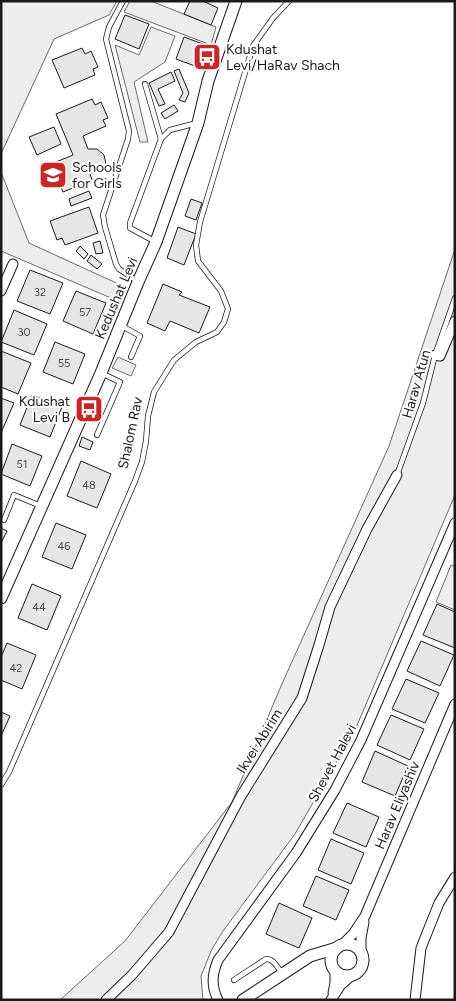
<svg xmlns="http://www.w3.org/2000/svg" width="456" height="1001" font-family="Figtree,sans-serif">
<rect width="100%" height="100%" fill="#fff"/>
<g fill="#ededed" stroke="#6a6a6a">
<polygon points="1,1 117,1 109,15 54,39 1,154"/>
<polygon points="130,1 151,1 216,27 211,45 124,12"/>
<polygon points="151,27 175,36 165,62 134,82 148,142 140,142 115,45 139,55"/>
<polygon points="1,172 29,243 125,287 118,301 1,251"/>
<polygon points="455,249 455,495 355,730 295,834 223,931 212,949 201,976 203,1000 60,1000 125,941 232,802 281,686 389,446"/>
<polygon points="118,357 136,365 131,376 112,368"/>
<polygon points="451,565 455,567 455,610 436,602"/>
</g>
<g fill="#e6e6e6" stroke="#1a1a1a">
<polygon points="190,1 203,1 218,8 211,25 184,14"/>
<polygon points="125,15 149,24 139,49 115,39"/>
<polygon points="184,37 203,44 195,66 176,59"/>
<polygon points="82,48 85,54 91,51 98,67 93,69 95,75 64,88 52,60"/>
<polygon points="179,69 189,93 185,102 179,100 183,93 174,71"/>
<polygon points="171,72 175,81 158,89 165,104 159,106 149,83"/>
<polygon points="92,99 95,105 101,102 108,118 103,120 106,126 83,136 88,149 97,149 104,155 106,164 100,170 90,174 92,180 63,192 51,164 73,155 56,114"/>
<polygon points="174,105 178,111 165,119 161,113"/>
<polygon points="54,127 61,144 37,155 29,137"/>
<polygon points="89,191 92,198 71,206 69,199"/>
<polygon points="191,199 202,203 196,220 185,216"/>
<polygon points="89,207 98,233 65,245 62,238 57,240 50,221"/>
<polygon points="178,227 196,234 184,265 167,258"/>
<polygon points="100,241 103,253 96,254 93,243"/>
<polygon points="80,246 88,254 84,259 76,251"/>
<polygon points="91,255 102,264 97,269 87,261"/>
<polygon points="30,270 63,283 50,314 17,301"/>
<polygon points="163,284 182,292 179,295 210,307 199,333 170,321 165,331 147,323"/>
<polygon points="76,291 106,303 93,334 63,321"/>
<polygon points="14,310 47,324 34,355 1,342"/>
<polygon points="55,342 85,354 73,384 43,372"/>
<polygon points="1,351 31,363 18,394 1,387"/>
<polygon points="32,395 62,407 50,437 20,425"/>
<polygon points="1,398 14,403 1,433"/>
<polygon points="82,437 93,442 90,450 79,446"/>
<polygon points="12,444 42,456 30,486 1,474"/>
<polygon points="81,461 111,474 97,508 67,496"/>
<polygon points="56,523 86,535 72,569 42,557"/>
<polygon points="1,528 7,531 1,543"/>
<polygon points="32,584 61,596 47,630 18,618"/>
<polygon points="437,604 455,612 455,648 423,635"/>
<polygon points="421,641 454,655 440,686 407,671"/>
<polygon points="7,643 36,655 22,689 1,680 1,657"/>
<polygon points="406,679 439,693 425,723 392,709"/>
<polygon points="1,712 10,716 1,736"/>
<polygon points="391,715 424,729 410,760 377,745"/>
<polygon points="375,751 408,766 395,796 362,782"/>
<polygon points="347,803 379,817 366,847 333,833"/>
<polygon points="331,839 364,853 351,884 318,870"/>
<polygon points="316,876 349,890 336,920 303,906"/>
<polygon points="279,903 312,918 299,948 266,934"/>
</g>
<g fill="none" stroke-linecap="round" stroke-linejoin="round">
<defs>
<g id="service">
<polyline points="123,1 109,27 106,39 129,131 128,139 103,215 105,227 116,264 119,269 137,281"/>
<polyline points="145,84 161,139"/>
<polyline points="156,242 130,228 130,223 161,139 170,130 197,123"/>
<polyline points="122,326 140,336 131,357"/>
<polyline points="97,435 120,382 101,373"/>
<polyline points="397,475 423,403 435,355 455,298"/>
<polyline points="4,520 14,495 41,506"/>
<polyline points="1,785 9,772 135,481 142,462 146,441 148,416 154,392 174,360 196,342 217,332 224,322 228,309 221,291 198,261 196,245 200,222 253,46 273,18 289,1"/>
<path d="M234 980 266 959C274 959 277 967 282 973"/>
</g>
<g id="minor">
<polyline points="1,291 13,264"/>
<polyline points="435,355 440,356 455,321"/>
<polyline points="342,945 353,934 365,916 455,704"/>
<polyline points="361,954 361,938 364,922"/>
<polyline points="333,993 335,983 335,971"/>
<polyline points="106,1000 132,975 169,932 241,796 302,698 319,645 330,607 367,529 397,475"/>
<path d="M218 1000C211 986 212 974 218 960L296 853 335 790 361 740 455 523"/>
<polyline points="331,1000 340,986 352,975"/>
<polyline points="415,1000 421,948 439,903 455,877"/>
</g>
<g id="tertiary">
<polyline points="1,598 101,373 138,282 156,242 198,123 208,81 236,1"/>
<circle cx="347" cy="960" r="16"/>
<polyline points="243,1000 310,956 337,948"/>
</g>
</defs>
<use href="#service" stroke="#1a1a1a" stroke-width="6"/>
<use href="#minor" stroke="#1a1a1a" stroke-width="11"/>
<use href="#tertiary" stroke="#1a1a1a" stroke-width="13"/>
<use href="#service" stroke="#fff" stroke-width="4.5"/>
<use href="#minor" stroke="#fff" stroke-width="9"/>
<use href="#tertiary" stroke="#fff" stroke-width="11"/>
</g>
<defs>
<symbol id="bus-square" viewBox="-11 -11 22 22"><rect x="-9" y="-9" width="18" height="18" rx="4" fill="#c62828" stroke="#fff"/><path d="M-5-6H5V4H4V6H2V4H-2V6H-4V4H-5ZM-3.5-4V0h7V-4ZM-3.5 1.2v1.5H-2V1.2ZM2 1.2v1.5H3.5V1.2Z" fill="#fff"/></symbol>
<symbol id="school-square" viewBox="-11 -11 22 22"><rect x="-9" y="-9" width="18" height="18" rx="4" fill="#c62828" stroke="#fff"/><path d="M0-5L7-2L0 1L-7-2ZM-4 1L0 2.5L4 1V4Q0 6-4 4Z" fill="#fff"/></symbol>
</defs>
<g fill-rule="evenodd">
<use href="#bus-square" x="191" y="41" width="32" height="32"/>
<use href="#school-square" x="37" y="159" width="32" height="32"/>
<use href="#bus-square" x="73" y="393" width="32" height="32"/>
</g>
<g text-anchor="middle" stroke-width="4" stroke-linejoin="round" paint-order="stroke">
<g font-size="11" fill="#4d4d4d">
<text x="40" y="296">32</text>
<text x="85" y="316">57</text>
<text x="24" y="336">30</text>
<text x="64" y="367">55</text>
<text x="22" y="468">51</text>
<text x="89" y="489">48</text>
<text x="64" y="550">46</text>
<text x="39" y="611">44</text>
<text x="16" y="672">42</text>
</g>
<g font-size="14" fill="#1a1a1a" stroke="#fff" text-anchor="start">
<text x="226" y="54">Kdushat<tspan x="226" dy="16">Levi/HaRav Shach</tspan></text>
<text x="72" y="172">Schools<tspan x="72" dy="16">for Girls</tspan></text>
<text x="70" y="406" text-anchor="end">Kdushat<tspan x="70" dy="16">Levi B</tspan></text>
</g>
<g font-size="14" fill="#1a1a1a" stroke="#fff">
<text transform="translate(116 298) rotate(-67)" y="5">Kedushat Levi</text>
<text transform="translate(416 384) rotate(-74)" y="5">Harav Atun</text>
<text transform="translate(130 433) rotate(-78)" y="5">Shalom Rav</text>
<text transform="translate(259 741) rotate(-58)" y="5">Ikvei Abirim</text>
<text transform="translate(332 763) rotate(-62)" y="5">Shevet Halevi</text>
<text transform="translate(397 805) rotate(-67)" y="5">Harav Eliyashiv</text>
</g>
</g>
<rect width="456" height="1001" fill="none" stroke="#1a1a1a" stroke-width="5"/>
</svg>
